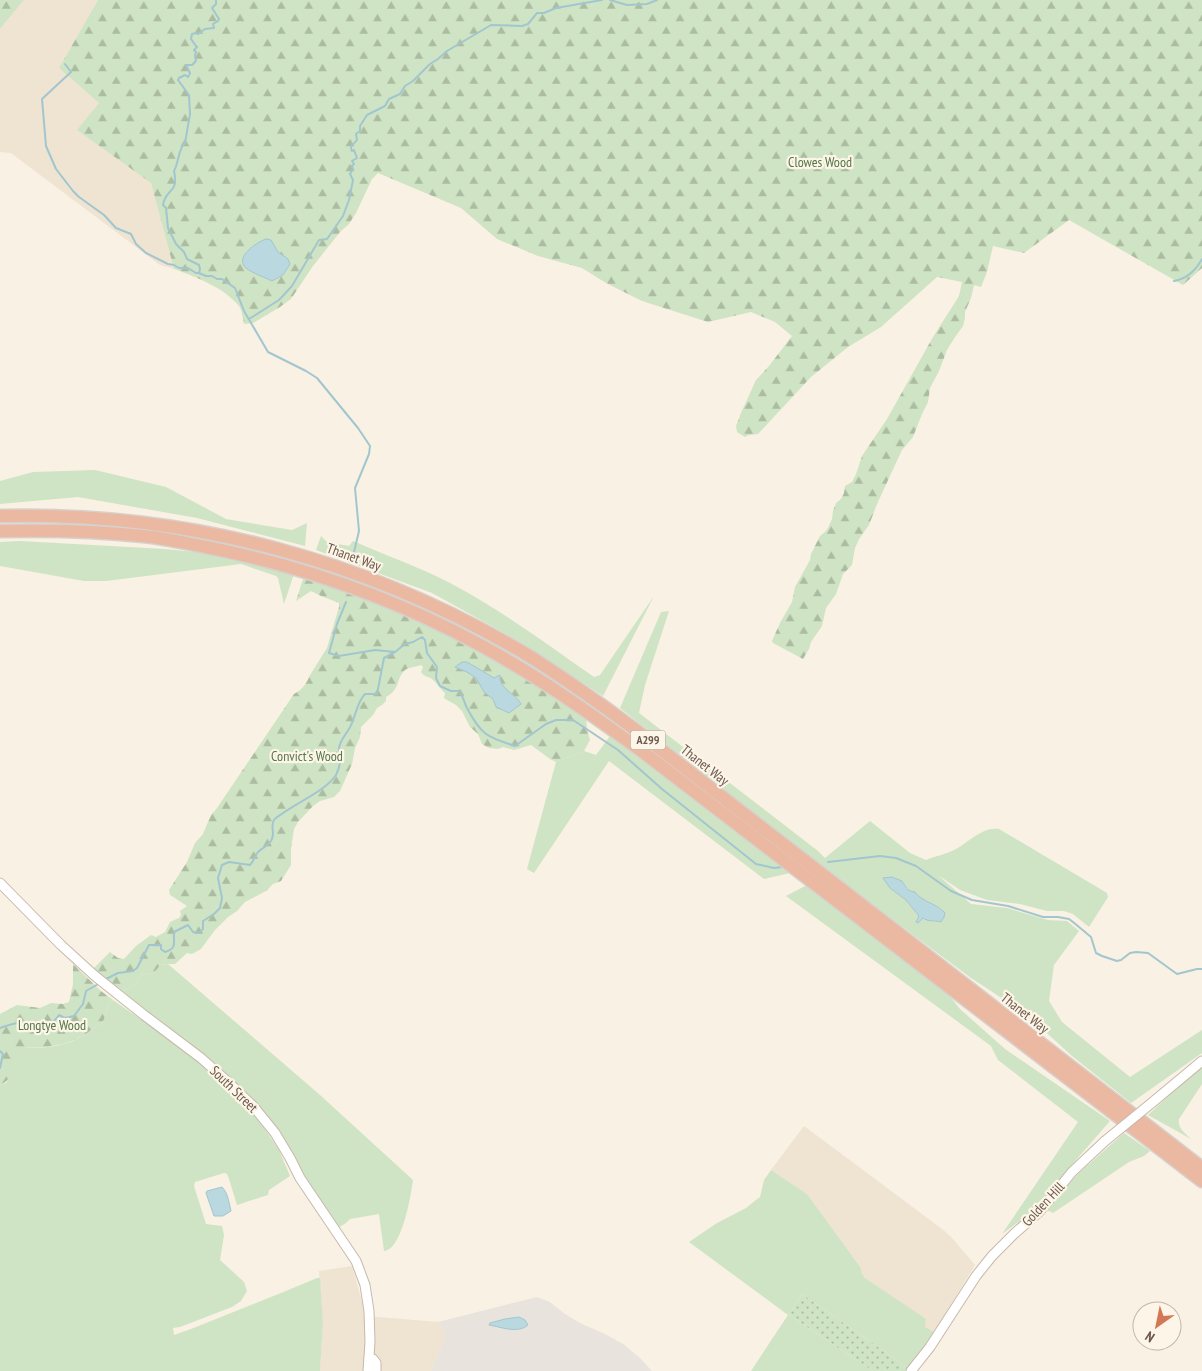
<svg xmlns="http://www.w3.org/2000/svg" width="1202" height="1371" font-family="'PT Sans Narrow',sans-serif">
<defs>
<pattern id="forest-firs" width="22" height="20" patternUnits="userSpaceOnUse" patternTransform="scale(1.25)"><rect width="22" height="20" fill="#cfe4c4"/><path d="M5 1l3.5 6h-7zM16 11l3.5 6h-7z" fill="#acbca1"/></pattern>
<pattern id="garden-dots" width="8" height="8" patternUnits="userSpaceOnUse" patternTransform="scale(1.25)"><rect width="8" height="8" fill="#cfe4c4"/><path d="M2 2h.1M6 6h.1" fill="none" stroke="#acbca1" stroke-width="1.8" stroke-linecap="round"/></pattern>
</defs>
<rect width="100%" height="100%" fill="#f9f1e3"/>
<g fill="#efe3d2">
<polygon points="24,0 98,0 59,68 99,103 78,130 151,183 174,269 160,265 11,153 0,152 0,29"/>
<polygon points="804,1126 942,1229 951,1237 975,1265 934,1332 925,1327 888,1294 865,1278 862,1274 861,1268 807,1194 771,1170"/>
<polygon points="352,1266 366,1316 438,1322 445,1331 446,1335 431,1371 320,1371 323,1323 319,1271"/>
</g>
<polygon fill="#e8e3dd" points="537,1297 550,1302 565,1314 580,1323 605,1334 623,1344 640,1358 652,1371 431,1371 446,1335 445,1331 438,1322"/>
<g fill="#cfe4c4" fill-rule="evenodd">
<polygon points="95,470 166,487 226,519 292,530 307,523 305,546 197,518 78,497 0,504 0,481 33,472"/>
<path d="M321 536 327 542 349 546 353 541C389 557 426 569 461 589 508 615 550 646 594 677L600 675 654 596 603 696 522 643 432 593 316 550Z"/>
<polygon points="20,541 165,549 236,556 294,574 284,604 278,578 276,576 241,564 106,581 84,581 0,566 0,542"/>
<path d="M669 611 645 685 639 713 818 851 825 858 870 821 910 853 926 860C936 856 947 854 956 849 969 842 983 826 999 829L1107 893 1108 897 1089 927 1073 914 1064 911H1047L1020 904 987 900 960 890 938 875 971 904 1007 908 1048 920 1067 921 1079 931 1054 965 1049 1001 1062 1022 1130 1077 1202 1030V1053L1131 1103 1072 1056 1026 1014 971 978 826 870 620 708 661 612ZM885 878 903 882C909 896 931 901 943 910L941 922C934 920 928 922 923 918L918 923 916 921 919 916 906 900 890 888Z"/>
<polygon points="610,736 790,873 764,879 609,761 534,873 527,869 556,762 584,751 596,755"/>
<polygon points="807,885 945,990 960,1009 1005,1049 1110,1121 1028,1215 1002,1234 1078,1122 998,1060 991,1046 786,896"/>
<path d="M168 964 320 1095 413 1180C411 1195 402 1250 384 1251L379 1214 350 1219 346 1223 336 1229 248 1098 120 992C129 988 137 986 140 976L143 973C152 976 154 972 159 965Z"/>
<path d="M113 1000 189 1053 249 1108 256 1116 279 1150 290 1176 269 1190 268 1195 237 1205 229 1179 227 1174 224 1173 195 1182 194 1186 206 1224 222 1226 224 1235 220 1260 244 1282 247 1291 241 1301 232 1307 180 1327 173 1328 174 1335 191 1329 286 1291 317 1278H320L323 1323 320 1371H0V1085L6 1083 15 1065 19 1052 23 1047C46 1050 73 1045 91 1030 94 1028 98 1026 101 1024 108 1016 104 1007 113 1000Z"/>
<path d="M1202 1065V1084L1179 1119C1177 1128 1186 1134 1191 1139L1148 1115Z"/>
<polygon points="1124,1133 1150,1151 1144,1156 1129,1162 1053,1213 1047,1210 1078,1174"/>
<polygon points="771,1170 807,1194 861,1268 862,1274 865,1278 926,1319 925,1327 934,1332 908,1368 802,1294 789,1315 873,1371 751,1371 788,1315 689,1242 717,1223 746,1208 756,1200 760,1197 764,1180"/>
</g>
<g fill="url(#forest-firs)">
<polygon points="0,0 24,0 0,29"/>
<path d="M98 0H1202V268L1183 285 1069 220 1024 253 993 246 987 272 981 287 974 285 971 298 965 312V318L963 326 955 337 947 350 939 371 930 388 928 402 922 414 913 437 902 450 877 504 869 525 859 539 855 548 852 565 843 574 836 594 826 608 822 626 811 642 809 649 803 659 773 643 772 641 780 623 792 602 795 587 810 560 811 554 820 536 825 532 828 528 832 519 833 511 836 503 841 499 844 493 845 486 852 482 856 474 862 456 887 419 933 337 959 296 962 282 937 277 881 327 848 347 811 377 758 434 749 435 745 437 737 432 736 426 741 413 756 380 769 366 792 336 775 322 751 312 708 322 642 301 606 283 582 268 538 256 497 239 461 208 378 173 372 179 356 213 349 224 340 232 313 266 291 299 280 307 253 323 244 324C243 319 242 310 239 306 223 287 196 277 174 269L151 183 77 130 99 103 59 68Z"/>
<path d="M304 576 412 616 539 683 586 715 587 729 590 740 584 751 556 762 550 759 531 745 514 750 503 747 498 749 489 748 482 744 478 734 470 727 462 711 456 705 447 700 444 698 445 693C440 689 437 683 432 679 427 676 424 677 421 672L423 667 421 665C416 667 409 667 405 670 395 680 401 689 386 697V701L382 705 377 708 373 715 361 727 360 737 355 748 352 764 340 791 334 797 320 801 313 806 298 822 294 829 291 848V865L281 881 273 884 266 891 245 902 237 911 228 917 215 930 201 949 192 954 187 953 175 964H168L160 965C155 972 152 976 143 973L140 976C137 986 129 988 120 992L92 970 110 952 118 958 124 959 136 946 151 935 156 937 165 932 170 922 179 918 181 915 180 911 187 906 170 895 169 890 187 862 195 843 203 834 211 815 217 808 294 694C302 690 307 683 310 675L327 648 339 607V603L321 596 311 591 296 601Z"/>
<path d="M73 964 101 991 113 1000C104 1007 108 1016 101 1024 98 1026 94 1028 91 1030 73 1045 46 1049 23 1047 14 1058 16 1079 0 1085V1014L17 1005 40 1008 51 1003 63 1004 69 1002 73 984Z"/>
</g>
<polygon fill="url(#garden-dots)" points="802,1294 908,1368 906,1371 873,1371 789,1315"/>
<g fill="#bad8df" stroke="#a2c6cf">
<path d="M266 239 271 240 278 252 288 259 290 264 283 275 272 281C264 277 252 273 246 268 234 257 257 242 266 239Z"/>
<path d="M462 662H467L494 678 500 675C498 688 516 694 521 704L509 713 496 707 493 699 484 692 476 678 467 672 455 667Z"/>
<path d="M892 877 902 881C906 887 907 891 915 892 923 903 937 903 945 913L944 917 941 922C934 920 928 922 923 918L918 923 916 922 919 916 906 900 890 888 883 878Z"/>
<path d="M222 1187C228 1193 229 1203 231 1211L223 1216H214L206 1193 207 1191Z"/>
<path d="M519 1317 525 1320 528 1325C518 1334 501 1327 489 1325L490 1323 505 1319Z"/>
</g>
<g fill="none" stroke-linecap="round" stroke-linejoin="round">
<g stroke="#a2c6cf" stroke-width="2">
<path d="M216 0V4L212 8 219 19 218 21 213 24 214 28 205 29 198 34 196 33 192 34 191 39 196 46 197 47 194 50 196 52 195 55 196 61 192 65H186L190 73 188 77 185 75 179 78 178 80 189 95 190 114 185 143C178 149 179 162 174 171 179 195 166 187 163 205L166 208 168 228 176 244 184 252 187 259 199 265 200 269 199 273 206 276H212L217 279H222L235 288 244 311 268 352 306 371 317 378 358 428 370 446 369 454 355 488 359 531 354 552"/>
<polyline points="610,0 627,5 647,4 657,0"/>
<polyline points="65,64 71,72 42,99 46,146 56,169 73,191 79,197 104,215 116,228 131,234 136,244 146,253 168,264 174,265 179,268 188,268 196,273 199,273"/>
<path d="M1174 281C1186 279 1196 270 1202 259"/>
<path d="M249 319 279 300 292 286 319 240 327 239 343 216 349 200 353 180 350 174 353 169 352 166 354 164 352 161 357 158 354 150 352 151C349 146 354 144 357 140L356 134 360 131V126L367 115 385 106 389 99 400 94 405 86 413 81 430 64 438 59 447 51 491 25 522 26 528 24 537 13H544L556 8 602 0"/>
<polyline points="346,602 337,624 329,653 339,656 375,650 395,652"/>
<polyline points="828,862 880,856 896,858 916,866 951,891 972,900 1008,906 1043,917 1058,917 1069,919 1073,922 1091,937 1096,953 1102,956 1117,961 1121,960 1130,953 1136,952 1148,953 1177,974 1197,969 1202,969"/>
<path d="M104 980 118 973 133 971 137 968 149 945H161V949L165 952C178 948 173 942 174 932L188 925 193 932C198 933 200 933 203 929V921L214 914 220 908 222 898 218 878 222 865 229 862 250 865C254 861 255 856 258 852 263 847 270 845 272 839 275 832 270 826 274 820 276 817 281 815 283 813 300 801 325 791 336 775 339 769 341 763 340 756 340 754 339 751 339 749 339 740 348 733 351 725 356 715 357 702 365 694H377L384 658 395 652 405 644 413 642 422 637 425 640 427 653 437 667 436 678 440 686 451 691H459C463 696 464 702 467 708 481 735 487 737 515 746L546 724 556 720H573L618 750 662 789 756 864 774 868 782 867"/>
<path d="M0 1028C6 1026 13 1023 19 1023 35 1023 49 1031 59 1015L65 1018 74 1016 83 1004 86 991 100 983"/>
<polyline points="0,1051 3,1054 0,1068"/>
</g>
<defs>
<g id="minor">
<polyline points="0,883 61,945 95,976 144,1015 201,1058 227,1081 254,1107 275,1133 290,1158 300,1178 356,1261 365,1285 369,1311 370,1342 368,1371"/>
<polyline points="1154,1101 1202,1061"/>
<polyline points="369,1359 373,1359 376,1363 376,1371"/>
<polyline points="911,1371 930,1347 976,1276 992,1256 1015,1233 1040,1211 1072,1172 1105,1141"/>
</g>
<g id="highway">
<path d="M0 516C188 511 373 561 534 659 568 681 601 704 633 728L1202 1168"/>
<path d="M0 531C48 530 95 531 143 536 164 538 185 543 206 547 302 566 396 599 482 646 539 677 591 714 643 752L1202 1181"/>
</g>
</defs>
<use href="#minor" stroke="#c7b9ab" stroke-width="11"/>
<use href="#highway" stroke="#d6d1cd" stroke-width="15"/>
<use href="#minor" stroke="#fff" stroke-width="9"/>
<use href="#highway" stroke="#ebb8a1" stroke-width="12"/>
<defs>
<polyline id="minor-bridge" points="1105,1141 1154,1101"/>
</defs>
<use href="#minor-bridge" stroke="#c7b9ab" stroke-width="11" stroke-linecap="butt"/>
<use href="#minor-bridge" stroke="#fff" stroke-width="9"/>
</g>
<g text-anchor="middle" stroke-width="4.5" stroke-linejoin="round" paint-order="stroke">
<rect fill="#fcf5e8" stroke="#98887b" stroke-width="1" x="630.5" y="730.5" width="35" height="19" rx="4"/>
<g font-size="12" font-weight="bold" fill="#6d594c">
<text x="648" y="744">A299</text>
</g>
<g font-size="14" fill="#547749" stroke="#fcf5e8">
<text x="820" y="167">Clowes Wood</text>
<text x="307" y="761">Convict's Wood</text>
<text x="52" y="1030">Longtye Wood</text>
</g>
<g font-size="14" fill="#6d594c" stroke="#fcf5e8">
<text transform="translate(354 557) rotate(20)" y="5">Thanet Way</text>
<text transform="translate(705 765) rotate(38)" y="5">Thanet Way</text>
<text transform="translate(1025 1013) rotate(38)" y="5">Thanet Way</text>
<text transform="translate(234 1089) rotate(44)" y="5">South Street</text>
<text transform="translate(1043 1204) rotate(-47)" y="5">Golden Hill</text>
</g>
</g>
<g transform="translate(1157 1326) rotate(213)"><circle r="24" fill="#fcf5e8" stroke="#c3b7aa"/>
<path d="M0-4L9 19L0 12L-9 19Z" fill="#d37857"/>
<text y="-8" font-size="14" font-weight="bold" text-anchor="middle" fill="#6d594c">N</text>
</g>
</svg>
